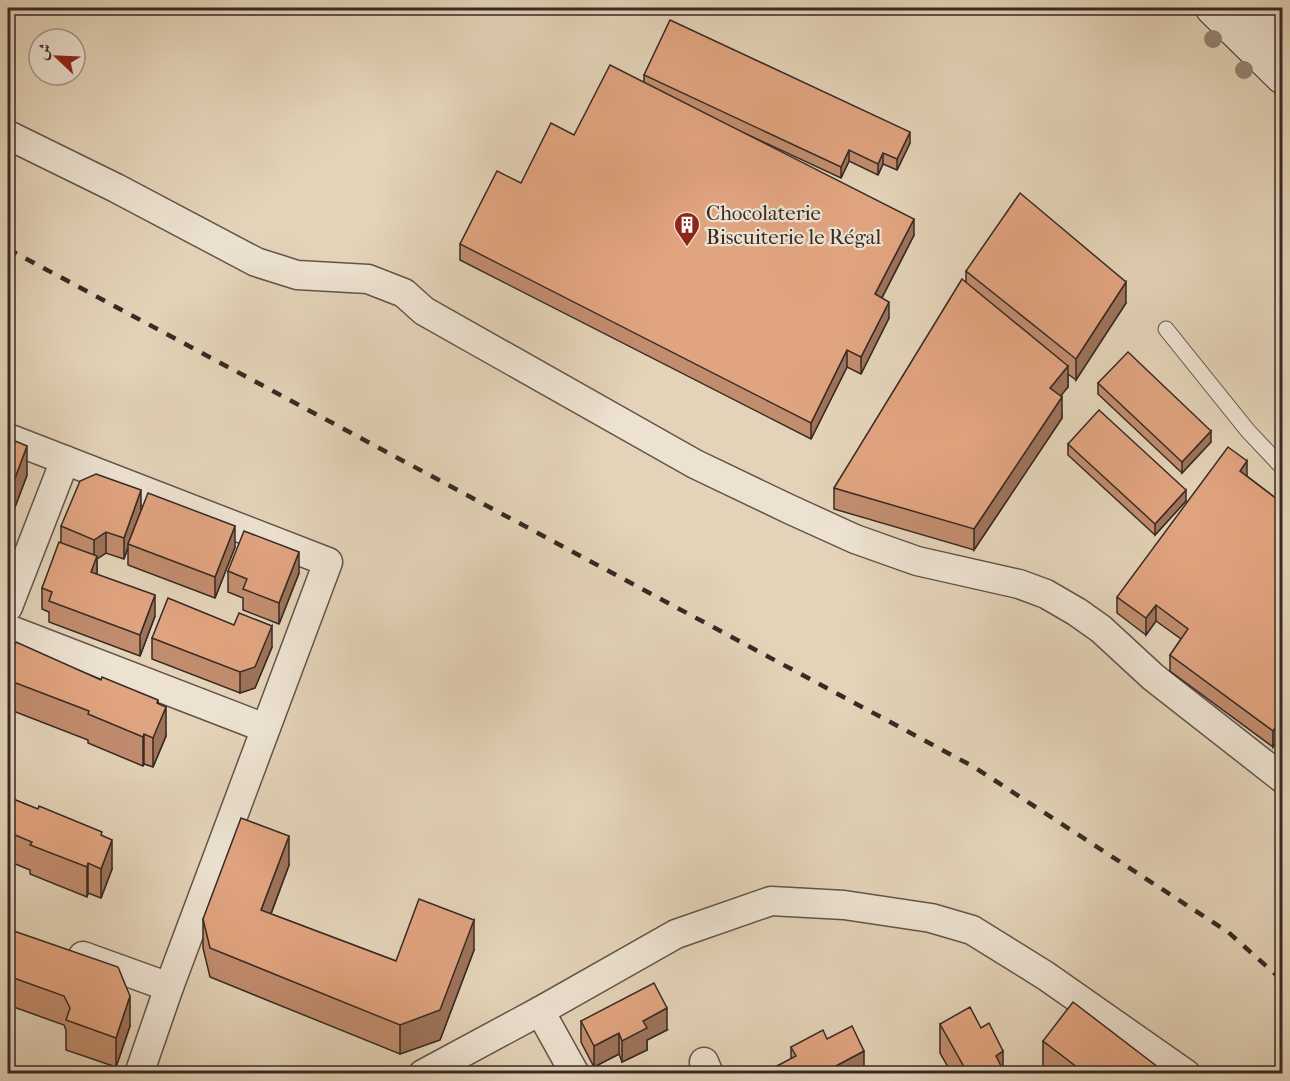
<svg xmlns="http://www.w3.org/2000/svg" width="1290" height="1081" font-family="'IM FELL French Canon',Amiri,serif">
<rect width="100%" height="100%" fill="#e4d3b8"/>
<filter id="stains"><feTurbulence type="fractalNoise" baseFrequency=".00333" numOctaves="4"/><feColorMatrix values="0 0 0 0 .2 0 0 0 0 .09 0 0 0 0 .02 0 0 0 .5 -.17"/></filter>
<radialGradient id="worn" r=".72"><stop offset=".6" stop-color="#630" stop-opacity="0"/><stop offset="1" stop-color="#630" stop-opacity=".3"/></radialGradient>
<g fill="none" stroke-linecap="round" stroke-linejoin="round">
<defs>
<polyline id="service" points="1166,329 1248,431 1282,467"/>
<g id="minor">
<polyline points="8,135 116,188 256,262 297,275 368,279 404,293 424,311 695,464 789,509 855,539 917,561 1019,584 1046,594 1077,612 1101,629 1153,677 1282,778"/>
<polyline points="8,438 328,562 169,987 139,1074"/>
<polyline points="8,607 65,460"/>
<polyline points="8,629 265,728"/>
<polyline points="83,956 169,987"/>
<polyline points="540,1011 575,1074"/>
<polyline points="704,1062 709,1074"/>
<polyline points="423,1074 540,1011 676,934 771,901 844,905 931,918 972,930 1046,976 1186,1074"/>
</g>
<g id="secondary">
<polyline points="1212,8 1282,77"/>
<polyline points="1250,8 1282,40"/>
</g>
</defs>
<use href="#service" stroke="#62544a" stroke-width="17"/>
<use href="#minor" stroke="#62544a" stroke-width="31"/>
<use href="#secondary" stroke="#372a25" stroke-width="35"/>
<use href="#service" stroke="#ede2d1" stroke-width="15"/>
<use href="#minor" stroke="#ede2d1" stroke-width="28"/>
<use href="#secondary" stroke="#ede2d1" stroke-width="33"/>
<polyline stroke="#372a25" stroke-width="4.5" stroke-dasharray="10 10" stroke-linecap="butt" points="8,249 974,767 1228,932 1282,980"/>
</g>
<g fill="#938672">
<circle cx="1213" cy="39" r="9"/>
<circle cx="1244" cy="70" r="9"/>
</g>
<g fill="#c28d6e" stroke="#372a25" stroke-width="1.5">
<polygon points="644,75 910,143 897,170 883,164 878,175 849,161 841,178 742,132 914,235 882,298 889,318 861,374 847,367 811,439 460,260 460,244 574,135 644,82"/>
<polygon points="966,271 1126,303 1076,380 1068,374 1068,387 1060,396 1062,418 974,550 834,509 834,488 966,283"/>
<polygon points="1098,383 1211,442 1182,473 1098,394"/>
<polygon points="8,438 27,475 12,515 8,514"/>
<polygon points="1068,444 1186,501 1155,535 1068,455"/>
<polygon points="1247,476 1282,503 1273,747 1170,671 1170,655 1181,639 1156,621 1146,635 1117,613 1117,597"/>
<polygon points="141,509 235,547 215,598 128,565 128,547 124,559 106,553 97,559 97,574 155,616 140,656 49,622 49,612 42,609 42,588 61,543 61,526"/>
<polygon points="228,571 299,573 279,624 243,610 243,598 228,592"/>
<polygon points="234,625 272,647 255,688 240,693 152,659 152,638"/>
<polygon points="8,641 158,703 166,736 153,767 144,764 143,766 88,743 88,740 8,709"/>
<polygon points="8,797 102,836 112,869 101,898 88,893 87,897 30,874 30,870 8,861"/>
<polygon points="289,865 271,914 396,961 474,950 440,1040 400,1054 210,977 203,948 203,919"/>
<polygon points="8,929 130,1026 116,1067 66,1050 66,1030 64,1025 8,1005"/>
<polygon points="581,1021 667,1030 647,1040 647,1050 622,1062 619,1054 594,1067 581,1042"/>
<polygon points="940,1024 1003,1070 1005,1074 952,1074 940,1053"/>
<polygon points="1043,1041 1167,1074 1047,1074 1043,1070"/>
<polygon points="791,1047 864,1074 777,1074 777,1066 791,1059"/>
</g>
<g fill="#9e735a" stroke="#372a25" stroke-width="1.5">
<polygon points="910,132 910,143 897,170 897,159"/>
<polygon points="849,150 849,161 841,178 841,167"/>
<polygon points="883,153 883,164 878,175 878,164"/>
<polygon points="914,219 914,235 875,311 875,294"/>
<polygon points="1126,282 1126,303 1076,380 1076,359"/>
<polygon points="889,302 889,318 861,374 861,357"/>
<polygon points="847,350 847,367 811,439 811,423"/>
<polygon points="1068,366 1068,387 1050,409 1050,388"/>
<polygon points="1062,397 1062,418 974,550 974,529"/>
<polygon points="1211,431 1211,442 1182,473 1182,462"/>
<polygon points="27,446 27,475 12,515 12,486"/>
<polygon points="1247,461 1247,478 1240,471"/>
<polygon points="141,490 141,511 128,544 128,547 124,559 124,538"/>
<polygon points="1186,490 1186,501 1155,535 1155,524"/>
<polygon points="235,526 235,547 215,598 215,577"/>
<polygon points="106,532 106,553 97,559 97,577 91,572 94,561 94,540"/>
<polygon points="299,552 299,573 279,624 279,603"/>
<polygon points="155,595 155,616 140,656 140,635"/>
<polygon points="1156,605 1156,621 1146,635 1146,618"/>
<polygon points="272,626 272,647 255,688 240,693 240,672"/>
<polygon points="158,700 158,725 166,707 166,736 153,767 153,738"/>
<polygon points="1282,718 1282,734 1273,747 1273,731"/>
<polygon points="144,734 144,764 143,766 143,737"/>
<polygon points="289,836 289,865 261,940 261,910"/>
<polygon points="112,840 112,869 101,898 101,869"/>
<polygon points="88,863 88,893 87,897 87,867"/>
<polygon points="474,920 474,950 440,1040 400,1054 400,1025"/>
<polygon points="130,996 130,1026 116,1067 116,1038"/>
<polygon points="667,1008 667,1030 647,1040 647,1050 622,1062 622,1041 643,1021"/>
<polygon points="619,1033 619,1054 594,1067 594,1046"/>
<polygon points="864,1051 864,1074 821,1074"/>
<polygon points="1003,1051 1003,1074 996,1056"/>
</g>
<g fill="#e1a480" stroke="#372a25" stroke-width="1.5">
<polygon points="670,20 910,132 897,159 883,153 878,164 849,150 841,167 644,75"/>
<polygon points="610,65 914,219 875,294 889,302 861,357 847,350 811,423 460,244 497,171 521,183 551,123 574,135"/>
<polygon points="1020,193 1126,282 1076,359 966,271"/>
<polygon points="962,279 1068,366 1050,388 1062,397 974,529 834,488"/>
<polygon points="1128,352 1211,431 1182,462 1098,383"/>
<polygon points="1099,410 1186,490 1155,524 1068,444"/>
<polygon points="8,438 27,446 12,486 8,484"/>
<polygon points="1228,447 1247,461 1240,471 1282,503 1282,718 1273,731 1170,655 1188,629 1156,605 1146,618 1117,597"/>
<polygon points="96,474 141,490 124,538 106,532 94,540 61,526 80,481"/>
<polygon points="148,493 235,526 215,577 128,544"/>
<polygon points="244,531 299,552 279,603 243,589 247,579 228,571"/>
<polygon points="59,542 97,556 91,572 155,595 140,635 49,601 52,592 42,588"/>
<polygon points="168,598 234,625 239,613 272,626 255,667 240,672 152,638"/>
<polygon points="8,641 15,644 16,642 101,680 102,677 158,700 157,703 166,707 153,738 144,734 143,737 88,714 89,711 8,680"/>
<polygon points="8,797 38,809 39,806 102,832 101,835 112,840 101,869 88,863 87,867 30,845 32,842 8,832"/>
<polygon points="241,818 289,836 261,910 396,961 419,899 474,920 440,1010 400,1025 210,948 203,919"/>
<polygon points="8,929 118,967 130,996 116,1038 66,1020 70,1008 64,996 8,976"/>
<polygon points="654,983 667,1008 643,1021 647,1028 622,1041 619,1033 594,1046 581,1021"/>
<polygon points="1073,1002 1167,1074 1086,1074 1043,1041"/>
<polygon points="970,1007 981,1028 989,1023 1003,1051 996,1056 1005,1074 968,1074 940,1024"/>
<polygon points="852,1026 864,1051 821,1074 781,1074 777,1066 796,1056 791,1047 823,1030 827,1039"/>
<polygon points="701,1070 702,1074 694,1074"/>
</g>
<defs>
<symbol id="building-pin" viewBox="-11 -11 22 30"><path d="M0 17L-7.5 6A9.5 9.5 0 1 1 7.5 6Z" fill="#8f2418" stroke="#ede2d1"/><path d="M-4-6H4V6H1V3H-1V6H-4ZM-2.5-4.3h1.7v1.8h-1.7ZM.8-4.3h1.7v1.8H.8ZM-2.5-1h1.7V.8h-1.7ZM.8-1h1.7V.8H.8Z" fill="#fff"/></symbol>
</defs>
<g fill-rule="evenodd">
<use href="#building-pin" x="672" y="210" width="30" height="40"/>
</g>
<g text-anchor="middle" stroke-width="4.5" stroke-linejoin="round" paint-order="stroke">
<g font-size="21" fill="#372a25" stroke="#ede2d1" text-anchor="start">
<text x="706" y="220">Chocolaterie<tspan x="706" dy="24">Biscuiterie le Régal</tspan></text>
</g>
</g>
<rect width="1290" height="1081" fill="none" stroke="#e4d3b8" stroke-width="30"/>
<rect x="9" y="9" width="1272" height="1063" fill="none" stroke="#372a25" stroke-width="3"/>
<rect x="15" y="15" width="1260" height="1051" fill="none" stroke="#372a25" stroke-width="1.5"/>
<g transform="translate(57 57) rotate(293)"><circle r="28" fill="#ede2d1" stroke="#a4988c" stroke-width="1.5"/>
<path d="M0-4.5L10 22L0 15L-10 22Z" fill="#8f2418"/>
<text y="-9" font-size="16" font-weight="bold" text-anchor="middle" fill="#372a25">ش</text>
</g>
<rect width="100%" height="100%" filter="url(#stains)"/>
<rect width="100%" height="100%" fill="url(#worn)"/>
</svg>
